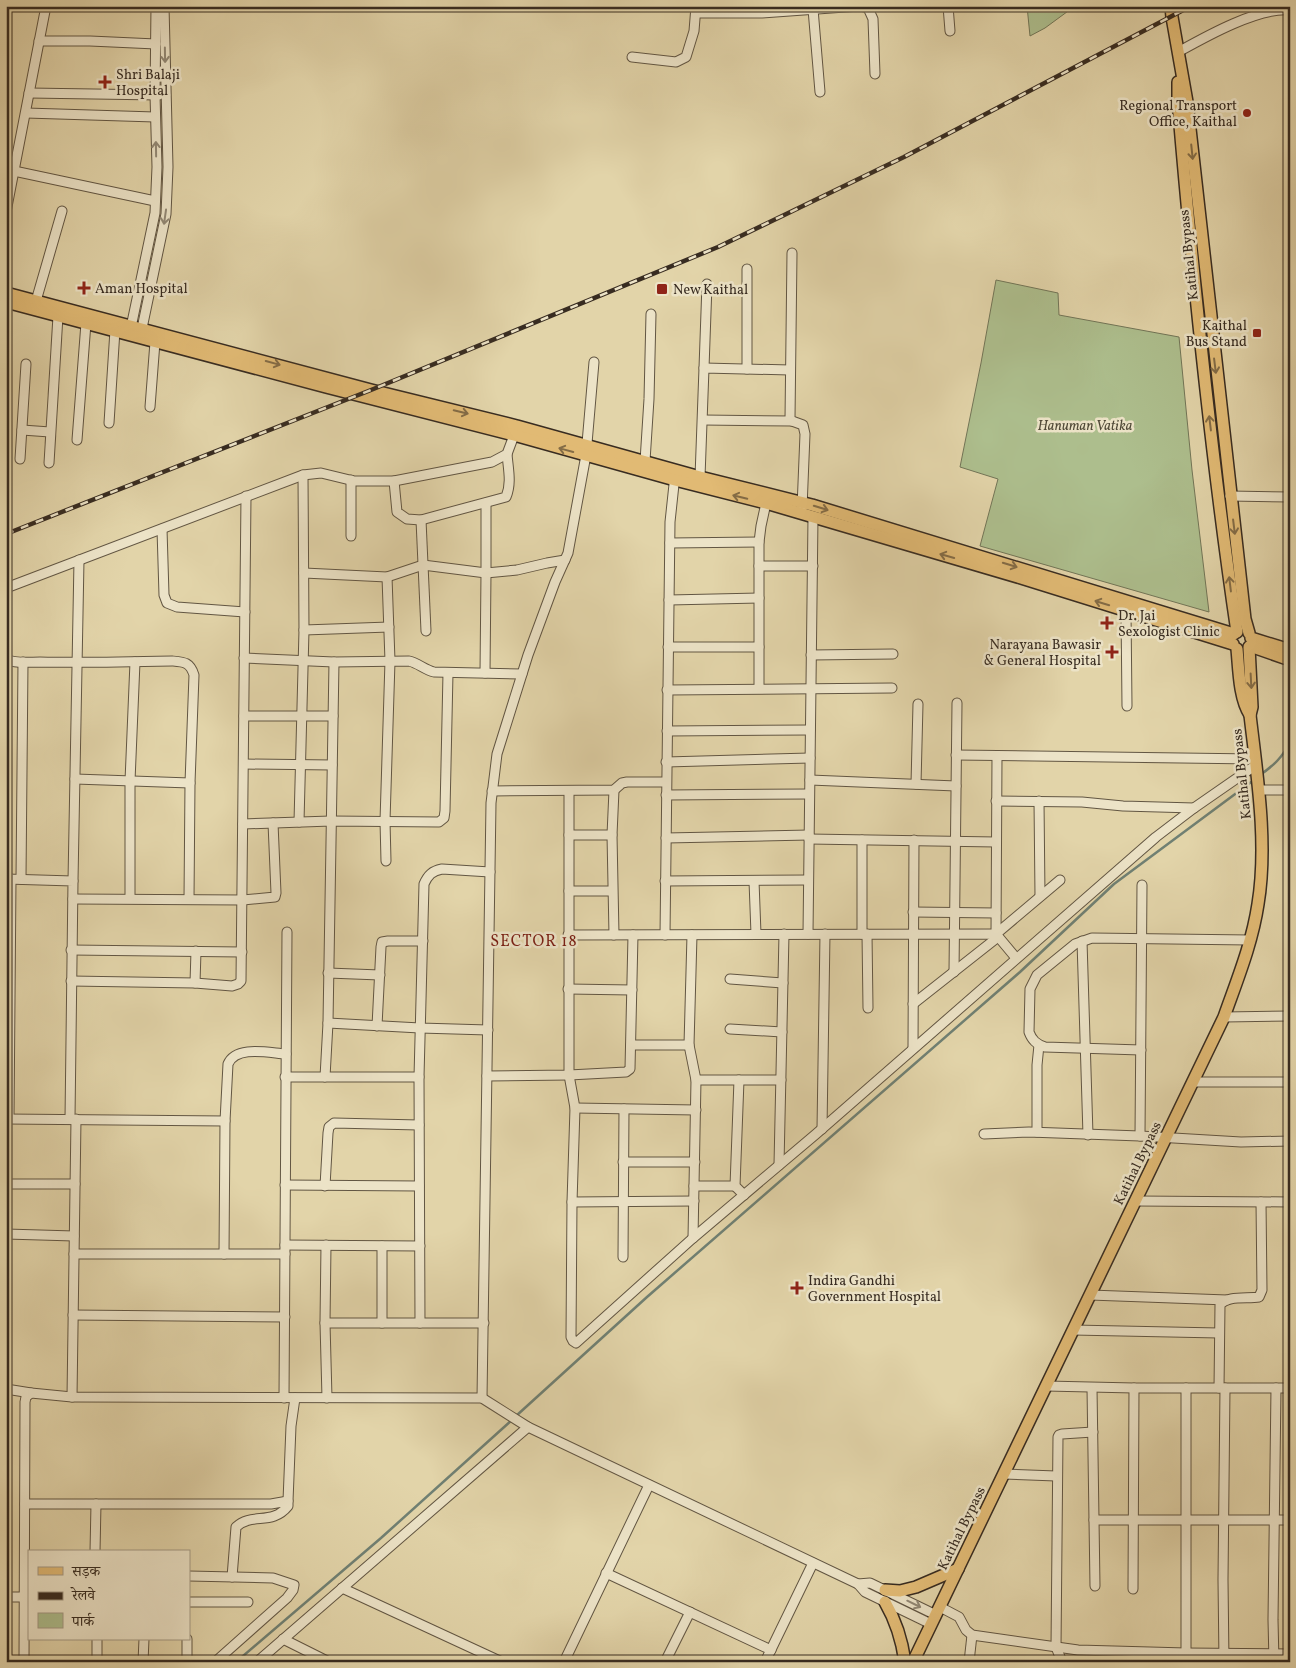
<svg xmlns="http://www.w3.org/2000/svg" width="1296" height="1668" font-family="Vollkorn,'Noto Serif Devanagari',serif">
<rect width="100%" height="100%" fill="#e2d4a9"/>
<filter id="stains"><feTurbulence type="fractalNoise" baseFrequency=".004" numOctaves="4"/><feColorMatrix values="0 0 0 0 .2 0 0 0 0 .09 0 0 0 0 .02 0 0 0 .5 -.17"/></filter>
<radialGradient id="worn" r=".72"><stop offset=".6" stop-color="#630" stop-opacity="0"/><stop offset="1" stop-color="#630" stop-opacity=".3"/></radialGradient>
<g fill="#adbe8d" stroke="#727557">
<polygon points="1027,6 1075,6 1045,28 1030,36"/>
<polygon points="996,280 1058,293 1059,315 1179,337 1192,470 1209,612 980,546 998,479 960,467 981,363"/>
</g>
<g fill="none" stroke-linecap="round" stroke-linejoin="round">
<g stroke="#708073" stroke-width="2.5">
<path d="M1260 775C1273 766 1283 757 1290 742"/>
<polyline points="516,1416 647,1297 1020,972 1114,884 1254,780"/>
<polyline points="236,1662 381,1538 512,1420"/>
</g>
<defs>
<g id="minor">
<polyline points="861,6 868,8 873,19 875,74"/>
<polyline points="948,6 950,31"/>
<polyline points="813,9 820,92"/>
<polyline points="697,13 762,13 859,6"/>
<polyline points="39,41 90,41 156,44"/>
<path d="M1178 52C1205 37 1258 7 1290 10"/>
<polyline points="632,57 676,62 686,57 694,31 696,6"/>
<polyline points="29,93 159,95"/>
<polyline points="26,113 155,117"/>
<polyline points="14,171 155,201"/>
<polyline points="6,212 46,6"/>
<polyline points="792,253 790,419 792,421 803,425 805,434 802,508"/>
<polyline points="36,301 62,211"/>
<polyline points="130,332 155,213 157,167 155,95 156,6"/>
<polyline points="141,333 166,214 168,167 164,6"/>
<polyline points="704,368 707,284"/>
<polyline points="747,369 747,269"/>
<polyline points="150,407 155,342"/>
<polyline points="703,420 792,421"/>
<polyline points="109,423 115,330"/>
<polyline points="22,430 50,432"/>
<polyline points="77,440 86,323"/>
<polyline points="20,459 26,364"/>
<polyline points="645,461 649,399 651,314"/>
<polyline points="49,463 58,316"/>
<polyline points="700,477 704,368 790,370"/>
<polyline points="351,480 351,536"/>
<path d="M394 481 397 512 407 519 421 520 506 497C512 483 508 468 507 454"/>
<polyline points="1230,496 1290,497"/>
<polyline points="486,503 486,573 517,570 547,563 565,560"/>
<polyline points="421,520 426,631"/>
<polyline points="162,529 164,595 167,603 177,607 245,612"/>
<polyline points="670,543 759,542"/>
<polyline points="759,566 813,566"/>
<polyline points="304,573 387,577 423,565 486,573 485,673"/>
<polyline points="6,588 303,475 321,473 354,481 394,481 492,462 507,454 516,430"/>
<polyline points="669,600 759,598"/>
<polyline points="1126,611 1127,706"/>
<polyline points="304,630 389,627"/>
<polyline points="668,647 759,647"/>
<polyline points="811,655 893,654"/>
<path d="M244 658 334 662 409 661C418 663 425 670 434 672L522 674"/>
<path d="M6 659C15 664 30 662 40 662 84 663 128 662 172 661 184 662 190 662 194 675L190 783 189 899"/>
<polyline points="759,688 759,542 761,526 766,503"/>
<polyline points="667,690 892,688"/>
<polyline points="244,716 333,716"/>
<polyline points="667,731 810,730"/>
<polyline points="956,755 1255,759"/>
<polyline points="666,762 810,758"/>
<polyline points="244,764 332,765"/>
<polyline points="75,779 190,783"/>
<polyline points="810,780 956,786"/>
<polyline points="916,784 918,704"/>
<polyline points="1259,790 1290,790"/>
<polyline points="492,791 614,790 622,783 627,782 666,782"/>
<polyline points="569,791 569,1075 575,1108 572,1202 571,1337 573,1341 576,1343 693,1238 816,1134 1156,837 1194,808 1256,765"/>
<polyline points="666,795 809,794"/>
<polyline points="996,801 1082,802 1123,806 1194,808"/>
<polyline points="1039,801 1040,896"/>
<polyline points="299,822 304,630 303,475"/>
<polyline points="243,824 331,821 439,822 444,818 445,811 448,673"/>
<polyline points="569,835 612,835"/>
<polyline points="666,838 809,835"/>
<polyline points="809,839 996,842"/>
<polyline points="386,861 385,821 390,661 387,577"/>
<polyline points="6,879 73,881 70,1119"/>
<polyline points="21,879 23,662"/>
<polyline points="73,881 79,560"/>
<polyline points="665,881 808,880"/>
<polyline points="754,881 756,934"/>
<polyline points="569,891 612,891"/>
<polyline points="130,898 130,781 135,662"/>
<polyline points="73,899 243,900 275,897 276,893 273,823"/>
<polyline points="913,912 996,913"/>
<polyline points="808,934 813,517"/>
<polyline points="862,934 862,840"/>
<polyline points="867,934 868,1008"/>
<polyline points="996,934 997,756"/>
<polyline points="996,934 1060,880"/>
<polyline points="568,935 996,934 1016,958"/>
<polyline points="614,935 612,835 614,790"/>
<polyline points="665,935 670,522 675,475"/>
<polyline points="1082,941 1088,1135"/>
<polyline points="71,950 242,952"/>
<polyline points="954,972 957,703"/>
<polyline points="328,973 380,975"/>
<polyline points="730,979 783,983"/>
<polyline points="71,981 195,983 232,986 238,984 241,981 246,496"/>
<polyline points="195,983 196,951"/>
<polyline points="568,989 632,990"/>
<polyline points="913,1004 998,937"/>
<polyline points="1224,1017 1290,1016"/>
<polyline points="328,1023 420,1028 488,1030"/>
<polyline points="377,1026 381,947 382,942 388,941 423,941"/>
<polyline points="730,1029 782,1032"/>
<polyline points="631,1045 689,1045 692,935"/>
<polyline points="689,1045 696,1080 693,1238"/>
<polyline points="913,1048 914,840"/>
<path d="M1141 1050 1045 1047C1036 1044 1032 1040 1029 1032L1030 989 1037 975 1075 944 1092 938 1250 940"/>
<polyline points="487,1076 569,1075 626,1072 630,1069 633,935"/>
<polyline points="285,1077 419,1077"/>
<polyline points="325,1077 328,1023 334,662"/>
<polyline points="696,1080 781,1080"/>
<polyline points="739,1080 735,1186 744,1195"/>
<polyline points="1193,1082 1290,1082"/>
<polyline points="575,1108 696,1110"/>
<polyline points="6,1119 225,1121"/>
<polyline points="9,1119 11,879"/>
<polyline points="822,1129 825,934"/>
<polyline points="1037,1132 1037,1065 1039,1045"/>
<polyline points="984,1134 1029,1132 1140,1136 1241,1142 1290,1141"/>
<polyline points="1140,1136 1142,885"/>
<polyline points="623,1162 695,1162"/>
<polyline points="779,1165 784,934"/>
<polyline points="6,1184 75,1184"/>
<polyline points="285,1185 419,1186"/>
<polyline points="325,1186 328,1133 329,1127 334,1123 419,1125"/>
<polyline points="694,1186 735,1186"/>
<polyline points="1136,1201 1290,1202"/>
<polyline points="572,1202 694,1201"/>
<polyline points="6,1234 74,1236"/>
<polyline points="285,1245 420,1246"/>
<polyline points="326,1245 325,1323 484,1323"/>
<polyline points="382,1246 382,1323"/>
<polyline points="74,1254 285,1254"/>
<path d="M224 1254 225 1121 228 1064C236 1045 269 1053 286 1054"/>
<polyline points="623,1257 624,1109"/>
<polyline points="1090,1295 1227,1300"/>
<polyline points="73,1315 285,1317"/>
<polyline points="325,1323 327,1398"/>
<path d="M420 1323 419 1077 424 884C428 875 432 871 442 869L490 872"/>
<polyline points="1073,1330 1219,1333"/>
<polyline points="1046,1386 1134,1388 1290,1388"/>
<polyline points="1092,1388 1095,1586"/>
<path d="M1219 1388 1220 1305C1227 1295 1247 1299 1259 1297L1262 1290 1261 1202"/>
<polyline points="6,1389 31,1393"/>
<polyline points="72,1397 76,1119"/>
<polyline points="284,1398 287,932"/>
<polyline points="482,1398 491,803 497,754 528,655 555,582 568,553 586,455 594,362"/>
<polyline points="1004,1474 1056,1476"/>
<polyline points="288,1501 291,1426 295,1398"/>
<path d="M25 1504H271L288 1501V1506C272 1526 252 1512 236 1527L232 1577"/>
<polyline points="1094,1520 1290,1520"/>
<polyline points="95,1552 96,1504"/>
<polyline points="606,1573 771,1650"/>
<polyline points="189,1576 273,1578 294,1585 293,1590 287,1598 215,1662"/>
<polyline points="858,1584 870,1583 936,1615"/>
<polyline points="342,1588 502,1662"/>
<polyline points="1133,1589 1134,1388"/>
<polyline points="6,1597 25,1597"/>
<polyline points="189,1602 248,1602"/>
<polyline points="940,1607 959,1617 966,1630 972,1635 1078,1650 1186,1653 1290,1654"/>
<polyline points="97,1639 97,1662"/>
<polyline points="283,1639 329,1662"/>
<polyline points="24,1662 25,1402 26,1397 31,1393 72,1397 482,1398 528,1427 858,1584 865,1592 931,1624"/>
<polyline points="143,1662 144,1639"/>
<polyline points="187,1662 187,1639"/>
<polyline points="257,1662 528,1427"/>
<polyline points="564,1662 649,1485"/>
<polyline points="665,1662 690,1612"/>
<polyline points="765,1662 813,1563"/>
<polyline points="969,1662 972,1635"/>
<polyline points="1062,1662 1056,1647 1058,1437 1059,1435 1062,1434 1093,1432"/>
<polyline points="1186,1662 1186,1388"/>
<polyline points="1224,1662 1223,1580 1225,1388"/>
<polyline points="1274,1662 1273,1620 1276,1388"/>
</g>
<g id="major">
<polyline points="1171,6 1172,17 1187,102 1245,619 1249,633"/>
<path d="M1178 82V102C1193 279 1211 456 1237 632"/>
<polyline points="6,293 371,390 517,426 700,477 812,505 1234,634"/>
<polyline points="6,302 326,387 514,435 675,480 766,503 1021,578 1233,644"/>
<polyline points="1251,638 1290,650"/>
<polyline points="1250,646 1290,660"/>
<polyline points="1249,647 1252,707 1250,715"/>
<polyline points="885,1590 900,1591 916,1587 958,1569"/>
<path d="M885 1602C896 1621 902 1640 905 1662"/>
<path d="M913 1662 1224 1017C1237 980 1252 944 1258 904 1268 844 1257 775 1250 715 1239 698 1239 669 1237 649"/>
</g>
</defs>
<use href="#minor" stroke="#625643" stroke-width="11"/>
<use href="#major" stroke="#382c21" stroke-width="14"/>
<use href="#minor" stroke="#ece3c7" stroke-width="9"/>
<use href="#major" stroke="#e1ba74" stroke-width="11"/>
<defs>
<polyline id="rail" points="6,534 371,390 718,247 904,157 1191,6"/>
</defs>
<use href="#rail" stroke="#382c21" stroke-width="4.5"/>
<use href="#rail" stroke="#ece3c7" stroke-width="2.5" stroke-dasharray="8" stroke-linecap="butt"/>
</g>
<defs><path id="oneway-shaft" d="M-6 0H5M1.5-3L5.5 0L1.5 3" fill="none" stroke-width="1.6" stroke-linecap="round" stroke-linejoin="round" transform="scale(1.25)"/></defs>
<g stroke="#928874">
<use href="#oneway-shaft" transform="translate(165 55) rotate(89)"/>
<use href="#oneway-shaft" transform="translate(156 149) rotate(-91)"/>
<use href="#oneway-shaft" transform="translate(165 217) rotate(98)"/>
<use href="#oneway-shaft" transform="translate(914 1604) rotate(26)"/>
</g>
<g stroke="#846c46">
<use href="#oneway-shaft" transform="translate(1192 152) rotate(84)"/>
<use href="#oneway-shaft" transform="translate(273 363) rotate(15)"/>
<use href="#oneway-shaft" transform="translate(1215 366) rotate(83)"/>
<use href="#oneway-shaft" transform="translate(461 412) rotate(14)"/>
<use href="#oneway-shaft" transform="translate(1210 423) rotate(-97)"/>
<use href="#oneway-shaft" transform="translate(566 450) rotate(-165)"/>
<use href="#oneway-shaft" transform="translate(740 497) rotate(-166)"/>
<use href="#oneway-shaft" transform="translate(821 508) rotate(17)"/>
<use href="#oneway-shaft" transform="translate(1234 527) rotate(83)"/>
<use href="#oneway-shaft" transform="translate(947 556) rotate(-164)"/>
<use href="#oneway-shaft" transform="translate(1010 565) rotate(17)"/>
<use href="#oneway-shaft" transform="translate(1230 584) rotate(-97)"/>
<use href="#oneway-shaft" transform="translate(1102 603) rotate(-163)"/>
<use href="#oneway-shaft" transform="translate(1251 681) rotate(87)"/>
</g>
<g fill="#8f2418" stroke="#ece3c7" stroke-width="2">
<path d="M102.5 74.5h5v5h5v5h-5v5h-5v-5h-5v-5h5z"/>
<circle cx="1247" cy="113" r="5"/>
<path d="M81.5 280.5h5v5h5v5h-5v5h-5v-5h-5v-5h5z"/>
<rect x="656" y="283" width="12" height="12" rx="2.5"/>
<rect x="1252" y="328" width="10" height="10" rx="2.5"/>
<path d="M1104.5 615.5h5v5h5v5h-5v5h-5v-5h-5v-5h5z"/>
<path d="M1109.5 644.5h5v5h5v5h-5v5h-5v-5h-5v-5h5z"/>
<path d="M794.5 1280.5h5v5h5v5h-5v5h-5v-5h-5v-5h5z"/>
</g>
<g text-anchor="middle" stroke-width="5" stroke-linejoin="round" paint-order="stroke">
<g font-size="14" fill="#382c21" stroke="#ece3c7" text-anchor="start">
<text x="116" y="79">Shri Balaji<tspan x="116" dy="16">Hospital</tspan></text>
<text x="1237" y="110" text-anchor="end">Regional Transport<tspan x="1237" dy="16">Office, Kaithal</tspan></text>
<text x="95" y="293">Aman Hospital</text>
<text x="673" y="294">New Kaithal</text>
<text x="1247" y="330" text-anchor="end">Kaithal<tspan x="1247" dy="16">Bus Stand</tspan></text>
<text x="1118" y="620">Dr. Jai<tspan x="1118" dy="16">Sexologist Clinic</tspan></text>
<text x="1101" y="649" text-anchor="end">Narayana Bawasir<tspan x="1101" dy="16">&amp; General Hospital</tspan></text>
<text x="808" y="1285">Indira Gandhi<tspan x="808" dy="16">Government Hospital</tspan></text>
</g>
<g font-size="14" fill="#382c21" stroke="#ece3c7">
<text transform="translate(1188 255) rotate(-96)" y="5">Katihal Bypass</text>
<text transform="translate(1241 774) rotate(-96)" y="5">Katihal Bypass</text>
<text transform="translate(1137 1163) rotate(-64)" y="5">Katihal Bypass</text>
<text transform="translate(961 1528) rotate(-64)" y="5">Katihal Bypass</text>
</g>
<g font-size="14" font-style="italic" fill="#4f4937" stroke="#ece3c7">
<text x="1085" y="430">Hanuman Vatika</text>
</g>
<g font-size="16" letter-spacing="1" fill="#7a1f14" stroke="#ece3c7">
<text x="534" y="946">SECTOR 18</text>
</g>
</g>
<rect width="1296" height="1668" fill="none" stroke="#e2d4a9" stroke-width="25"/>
<rect x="8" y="8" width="1281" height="1653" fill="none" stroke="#382c21" stroke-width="2.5"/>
<rect x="12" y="12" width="1271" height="1643" fill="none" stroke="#382c21"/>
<rect x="28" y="1550" width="162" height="90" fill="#ece3c7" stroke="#a49a85"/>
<rect x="38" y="1567" width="25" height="8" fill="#e1ba74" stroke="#a49a85"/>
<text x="72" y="1576" font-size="15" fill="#382c21">सड़क</text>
<rect x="38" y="1592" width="25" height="8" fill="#382c21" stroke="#a49a85"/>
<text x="72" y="1600" font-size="15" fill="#382c21">रेलवे</text>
<rect x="38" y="1613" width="25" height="15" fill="#adbe8d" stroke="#a49a85"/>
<text x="72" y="1626" font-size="15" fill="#382c21">पार्क</text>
<rect width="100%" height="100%" filter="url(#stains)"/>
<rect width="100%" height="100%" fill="url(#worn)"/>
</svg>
